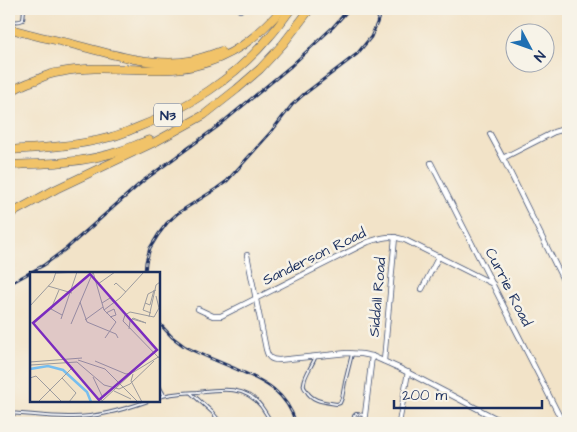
<svg xmlns="http://www.w3.org/2000/svg" width="577" height="432" font-family="'Architects Daughter',sans-serif">
<rect width="100%" height="100%" fill="#f7f3e8"/>
<filter id="ink" filterUnits="userSpaceOnUse"><feTurbulence type="fractalNoise" baseFrequency=".02" numOctaves="2"/><feDisplacementMap in="SourceGraphic" scale="10" xChannelSelector="R" yChannelSelector="G"/><feConvolveMatrix kernelMatrix="1 2 1 2 8 2 1 2 1" color-interpolation-filters="sRGB"/></filter>
<filter id="wash" filterUnits="userSpaceOnUse"><feTurbulence type="fractalNoise" baseFrequency=".0096" numOctaves="4" result="noise"/><feDisplacementMap in="SourceGraphic" scale="20" xChannelSelector="R" yChannelSelector="G"/><feGaussianBlur stdDeviation="1.12" result="paint"/><feColorMatrix in="noise" values="0 0 0 0 0 0 0 0 0 0 0 0 0 0 0 0 0 1.4 0 .05"/><feComposite in="paint" operator="in"/></filter>
<g filter="url(#wash)">
<rect width="100%" height="100%" fill="#f2e3c8"/>
</g>
<g filter="url(#ink)">
<g fill="none" stroke-linecap="round" stroke-linejoin="round">
<defs>
<g id="lane">
<polyline points="9,18 9,9"/>
<path d="M9 19C12 22 19 22 23 20L24 9"/>
<polyline points="563,130 568,124"/>
<path d="M315 358C312 366 305 374 304 383 303 386 304 388 306 390 312 402 325 402 337 404L340 403 342 398 345 382 352 354"/>
<polyline points="159,386 164,395"/>
<polyline points="191,393 212,412 221,423"/>
<path d="M159 397C171 393 184 393 197 392 221 389 245 385 261 406 265 412 269 417 271 423"/>
<path d="M9 413C28 414 48 417 68 417 95 418 122 410 148 401"/>
<polyline points="353,423 354,416 356,414 364,415"/>
</g>
<g id="street">
<polyline points="240,9 240,10"/>
<polyline points="490,134 503,158 568,290"/>
<polyline points="503,158 554,132 561,130 568,132"/>
<polyline points="431,163 563,423"/>
<path d="M247 255 266 349C268 357 270 360 279 360L347 353 362 354 372 356 399 368 505 423"/>
<polyline points="422,289 439,256"/>
<path d="M198 309 213 316H221L368 242C383 237 390 235 405 240L493 284"/>
<polyline points="384,361 395,237"/>
<polyline points="364,423 372,356"/>
<polyline points="399,423 408,372"/>
</g>
<g id="highway">
<path d="M9 28C29 35 51 39 72 44 107 53 144 65 181 62 195 61 208 56 221 51"/>
<path d="M9 93C17 87 27 83 36 80 44 76 53 73 61 72 105 63 151 75 194 66 232 58 257 37 282 9"/>
<path d="M9 150C43 148 78 146 111 137 120 135 128 131 136 128 187 109 235 78 270 36 278 27 284 18 291 9"/>
<path d="M9 165C46 164 85 163 120 151 130 148 140 143 149 140"/>
<polyline points="9,216 12,213 56,189 155,142 204,115 237,89 260,69 283,44 310,9"/>
</g>
</defs>
<use href="#lane" stroke="#3b4a6e" stroke-width="4"/>
<use href="#street" stroke="#3b4a6e" stroke-width="6"/>
<use href="#highway" stroke="#3b4a6e" stroke-width="9"/>
<use href="#lane" stroke="#fff" stroke-width="2"/>
<use href="#street" stroke="#fff" stroke-width="4.5"/>
<use href="#highway" stroke="#f1c369" stroke-width="8"/>
<defs>
<g id="rail">
<polyline points="145,273 146,262 150,248 158,235 167,223 178,213 216,189 227,181 271,132 292,105 303,95 357,54 371,37 377,23 381,9"/>
<polyline points="9,284 44,265 67,248 143,181 217,127 291,66 333,27 349,9"/>
<path d="M159 323 172 337 184 346C201 355 220 362 238 370 266 382 286 392 296 423"/>
</g>
</defs>
<use href="#rail" stroke="#1b2f5e" stroke-width="3"/>
<use href="#rail" stroke="#f7f3e8" stroke-width="1" stroke-dasharray="4" stroke-linecap="butt"/>
</g>
</g>
<g text-anchor="middle" stroke-width="5" stroke-linejoin="round" paint-order="stroke">
<rect fill="#f7f3e8" stroke="#5d6a87" stroke-width="1" x="154" y="103.5" width="28" height="23" rx="4"/>
<g font-size="14" font-weight="bold" fill="#1b2f5e">
<text x="168" y="120">N3</text>
</g>
<g font-size="15" fill="#1b2f5e" stroke="#f7f3e8">
<text transform="translate(314 256) rotate(-26)" y="5">Sanderson Road</text>
<text transform="translate(509 287) rotate(63)" y="5">Currie Road</text>
<text transform="translate(377 297) rotate(-85)" y="5">Siddall Road</text>
</g>
</g>
<g transform="translate(30 272)">
<rect width="130" height="130" fill="#f2e3c8"/>
<path fill="none" stroke="#77beef" stroke-width="2.5" d="M0 97 18 94 33 98 57 120 61 130"/>
<path fill="none" stroke="#9c9b9e" stroke-width="1" d="M63 0 74 38 86 50 75 66M26 1 50 0M68 12 85 0M84 13 86 11 96 20M18 14 42 21M29 18 21 37 32 43M126 24 129 36 124 45 100 40 95 43 93 49 130 87M50 30 57 50 86 62 88 66M72 31 80 26 84 31M115 31 120 33 124 18M0 34 23 9 26 0M74 38 90 26 114 0M76 41 84 37 86 43 80 45M121 41 113 38 118 22 126 18M119 45 126 13 130 10M31 47 47 0M55 48 73 35M41 52 63 0M99 57 100 49 103 46 116 51 102 47M48 88 75 97 108 130M65 89 96 102 102 101M0 90 52 86M1 93 47 90 74 113 89 117 100 112 124 89M103 102 101 109 112 130M63 105 72 124 71 130M0 106 6 104 32 130M32 106 46 121 39 130M84 119 101 127M8 130 43 95M71 130 102 101 130 84"/>
<path fill="#7b2cbf" fill-opacity="0.15" stroke="#7b2cbf" stroke-width="2.5" d="M60 2 127 78 69 128 3 51Z"/>
<rect width="130" height="130" fill="none" stroke="#1b2f5e" stroke-width="2.5"/>
</g>
<rect width="577" height="432" fill="none" stroke="#f7f3e8" stroke-width="30"/>
<g transform="translate(530 48) rotate(131)"><circle r="24" fill="#f7f3e8" stroke="#9fa5b1"/>
<path d="M0-4L9 19L0 12L-9 19Z" fill="#1f6fb2"/>
<text y="-8" font-size="14" font-weight="bold" text-anchor="middle" fill="#1b2f5e">N</text>
</g>
<path d="M394 400v8h148v-8" fill="none" stroke="#1b2f5e" stroke-width="2.5"/>
<text x="402" y="400" font-size="15" fill="#1b2f5e" stroke="#f7f3e8" stroke-width="4" paint-order="stroke">200 m</text>
</svg>
